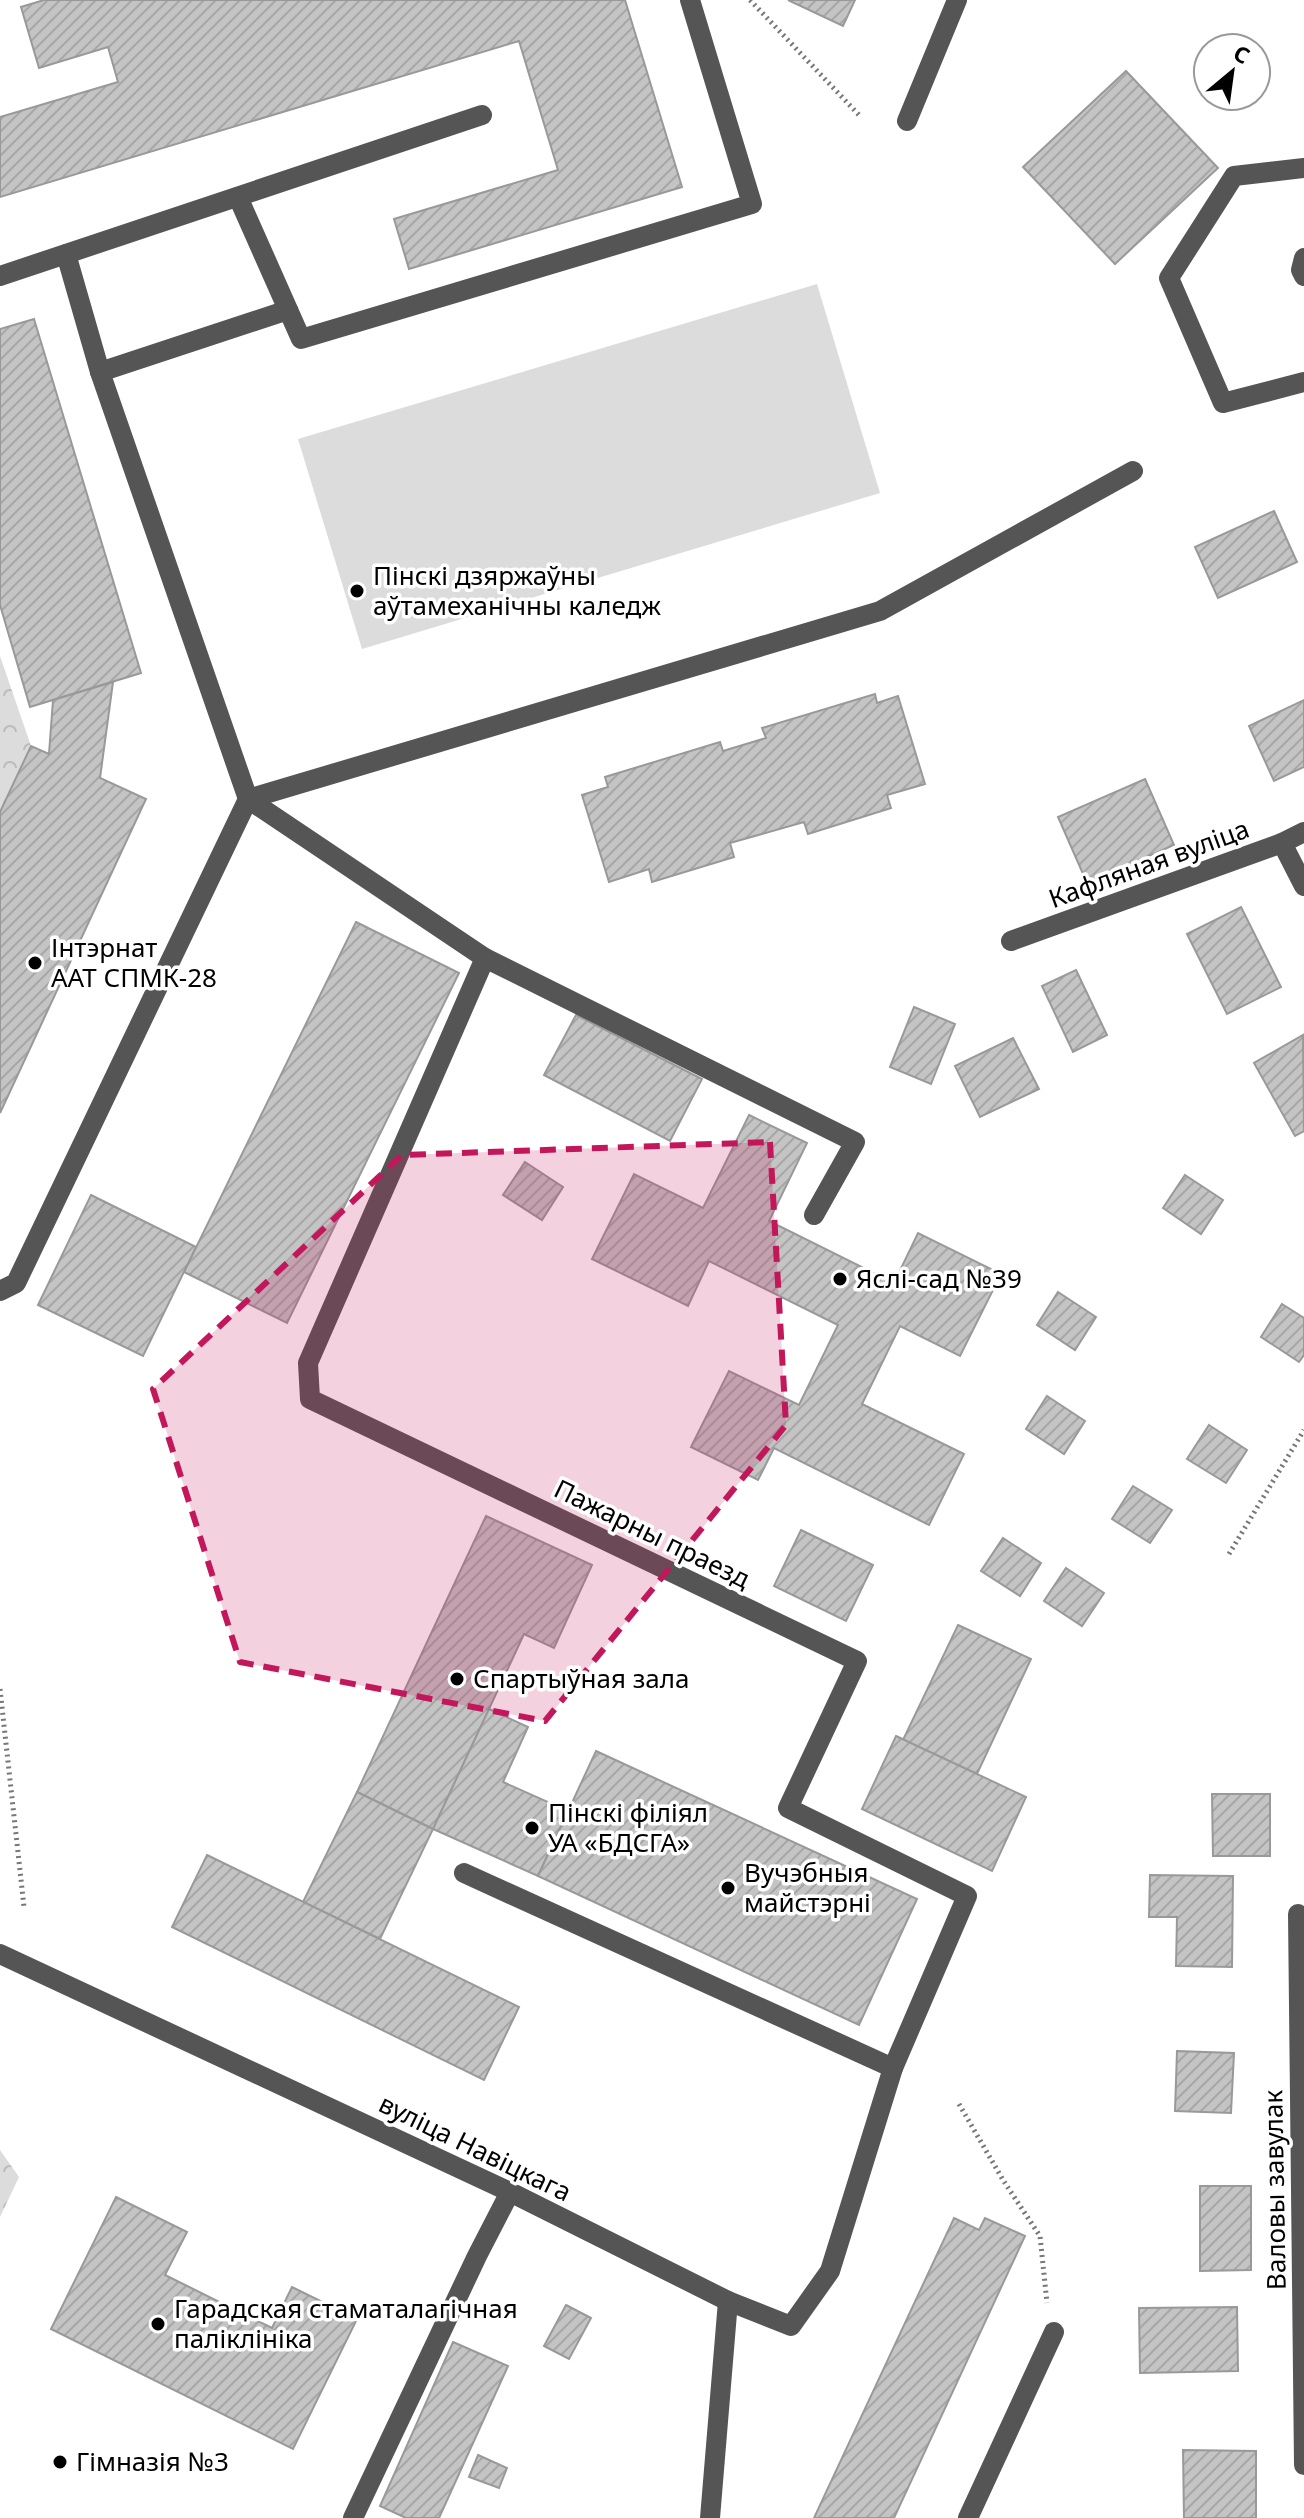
<svg xmlns="http://www.w3.org/2000/svg" width="1304" height="2518" font-family="'Noto Sans',sans-serif">
<defs>
<pattern id="forest-crowns" width="20" height="18" patternUnits="userSpaceOnUse" patternTransform="scale(2)"><rect width="20" height="18" fill="#dcdcdc"/><path d="M2 6a3 3 0 1 1 6 0M12 15a3 3 0 1 1 6 0" fill="none" stroke="#bbb"/></pattern>
<pattern id="building-hatch" width="6" height="6" patternUnits="userSpaceOnUse" patternTransform="scale(2)"><rect width="6" height="6" fill="#c4c4c4"/><path d="M-1 1l2-2M0 6l6-6M5 7l2-2" fill="none" stroke="#a7a7a7"/></pattern>
</defs>
<rect width="100%" height="100%" fill="#fff"/>
<polygon fill="#dcdcdc" points="817,284 880,493 362,649 298,439"/>
<g fill="url(#forest-crowns)">
<polygon points="0,656 31,746 0,812"/>
<polygon points="0,2150 19,2177 0,2217"/>
</g>
<g fill="url(#building-hatch)" stroke="#999" stroke-width="2">
<polygon points="44,0 625,0 682,187 409,269 394,219 558,170 519,41 0,197 0,117 118,82 108,47 39,68 21,7"/>
<polygon points="788,0 855,0 843,26"/>
<polygon points="1126,71 1218,168 1115,264 1023,167"/>
<polygon points="34,319 141,673 30,707 0,605 0,329"/>
<polygon points="1274,511 1297,562 1218,598 1195,547"/>
<polygon points="113,682 100,778 146,799 0,1113 0,812 31,746 49,754 53,700"/>
<polygon points="875,694 877,703 898,696 925,784 887,795 891,808 808,834 804,822 730,843 734,857 652,882 649,869 609,882 582,795 608,787 605,777 720,742 723,751 766,738 762,728"/>
<polygon points="1304,700 1304,767 1274,781 1249,726"/>
<polygon points="1145,779 1174,845 1087,883 1058,817"/>
<polygon points="1241,907 1281,987 1227,1014 1187,934"/>
<polygon points="356,922 459,973 287,1323 184,1272"/>
<polygon points="1076,970 1107,1035 1073,1052 1042,986"/>
<polygon points="914,1007 955,1024 931,1084 890,1067"/>
<polygon points="576,1015 702,1079 670,1141 544,1075"/>
<polygon points="1303,1035 1304,1131 1295,1136 1254,1063"/>
<polygon points="1013,1038 1039,1089 980,1117 955,1066"/>
<polygon points="749,1115 807,1143 769,1221 894,1283 918,1233 1001,1274 960,1356 900,1326 862,1404 964,1454 929,1525 774,1448 758,1480 691,1447 729,1371 799,1405 838,1325 709,1261 688,1306 592,1259 634,1174 703,1208"/>
<polygon points="525,1162 563,1187 542,1220 503,1195"/>
<polygon points="1185,1175 1223,1200 1201,1234 1163,1208"/>
<polygon points="91,1195 196,1247 143,1356 38,1305"/>
<polygon points="1058,1292 1096,1317 1075,1350 1037,1325"/>
<polygon points="1282,1304 1304,1318 1304,1355 1299,1362 1261,1337"/>
<polygon points="1047,1396 1085,1421 1064,1454 1026,1429"/>
<polygon points="1209,1425 1247,1450 1226,1483 1187,1459"/>
<polygon points="1133,1486 1172,1510 1150,1543 1112,1519"/>
<polygon points="486,1516 592,1565 554,1648 524,1634 433,1829 357,1792"/>
<polygon points="801,1530 873,1565 846,1621 774,1586"/>
<polygon points="1003,1538 1041,1563 1020,1596 981,1571"/>
<polygon points="1066,1568 1104,1593 1082,1626 1044,1601"/>
<polygon points="958,1625 1031,1659 977,1774 903,1740"/>
<polygon points="489,1709 528,1727 503,1782 568,1811 538,1876 433,1829"/>
<polygon points="896,1736 1026,1797 992,1871 862,1809"/>
<polygon points="596,1751 917,1899 859,2025 538,1876"/>
<polygon points="357,1792 433,1829 380,1939 303,1902"/>
<polygon points="1212,1794 1270,1794 1270,1856 1213,1856"/>
<polygon points="207,1855 519,2007 484,2080 172,1927"/>
<polygon points="1150,1875 1233,1876 1232,1967 1176,1966 1177,1917 1149,1917"/>
<polygon points="1177,2051 1234,2053 1231,2113 1175,2111"/>
<polygon points="1200,2186 1251,2186 1251,2270 1200,2271"/>
<polygon points="116,2197 187,2232 165,2275 272,2328 292,2287 357,2319 293,2449 51,2329"/>
<polygon points="954,2218 979,2230 985,2218 1025,2236 894,2518 814,2518"/>
<polygon points="566,2305 591,2318 569,2359 544,2346"/>
<polygon points="1237,2307 1238,2371 1140,2373 1139,2308"/>
<polygon points="453,2342 508,2366 439,2518 406,2518 380,2506"/>
<polygon points="1183,2450 1256,2451 1256,2518 1184,2518"/>
<polygon points="478,2455 507,2468 499,2488 469,2477"/>
</g>
<g fill="none" stroke-linecap="round" stroke-linejoin="round">
<g stroke="#777" stroke-width="5" stroke-dasharray="2 4" stroke-linecap="butt">
<polyline points="750,0 859,115"/>
<polyline points="1229,1554 1304,1430"/>
<polyline points="0,1689 24,1907"/>
<polyline points="959,2104 1003,2180 1040,2236 1047,2303"/>
</g>
<g stroke="#555" stroke-width="20">
<polyline points="907,121 957,0"/>
<polyline points="1304,168 1234,176 1169,278 1223,403 1304,382"/>
<polyline points="238,197 301,339 752,204 690,0"/>
<polyline points="66,254 100,372 248,799 485,958 308,1363 310,1399 857,1661 788,1808 967,1896 893,2068 830,2271 791,2326 728,2301"/>
<polyline points="1304,258 1301,270 1304,276"/>
<polyline points="0,276 482,115"/>
<polyline points="100,372 288,310"/>
<polyline points="1282,843 1304,886"/>
<polyline points="1011,941 1282,843 1304,832"/>
<polyline points="485,958 855,1142 814,1215"/>
<polyline points="0,1291 16,1283 248,799 880,611 1133,471"/>
<polyline points="464,1873 893,2068"/>
<polyline points="1298,1914 1304,2465"/>
<polyline points="0,1954 510,2192 728,2301 710,2518"/>
<polyline points="353,2518 477,2256 510,2192"/>
<polyline points="968,2518 1054,2332"/>
</g>
</g>
<path fill="#c2185b" fill-opacity="0.2" stroke="#c2185b" stroke-width="6" stroke-dasharray="16 10" stroke-linejoin="round" d="M770 1142 786 1425 545 1721 240 1662 153 1389 402 1155Z"/>
<g fill="#000" stroke="#fff" stroke-width="3">
<circle cx="357" cy="591" r="8"/>
<circle cx="35" cy="963" r="8"/>
<circle cx="840" cy="1279" r="8"/>
<circle cx="457" cy="1679" r="8"/>
<circle cx="532" cy="1828" r="8"/>
<circle cx="728" cy="1888" r="8"/>
<circle cx="158" cy="2324" r="8"/>
<circle cx="60" cy="2462" r="8"/>
</g>
<g text-anchor="middle" stroke-width="7" stroke-linejoin="round" paint-order="stroke">
<g font-size="26" fill="#000" stroke="#fff" text-anchor="start">
<text x="373" y="585">Пінскі дзяржаўны<tspan x="373" dy="30">аўтамеханічны каледж</tspan></text>
<text x="51" y="957">Інтэрнат<tspan x="51" dy="30">ААТ СПМК-28</tspan></text>
<text x="856" y="1288">Яслі-сад №39</text>
<text x="473" y="1688">Спартыўная зала</text>
<text x="548" y="1822">Пінскі філіял<tspan x="548" dy="30">УА «БДСГА»</tspan></text>
<text x="744" y="1882">Вучэбныя<tspan x="744" dy="30">майстэрні</tspan></text>
<text x="174" y="2318">Гарадская стаматалагічная<tspan x="174" dy="30">паліклініка</tspan></text>
<text x="76" y="2471">Гімназія №3</text>
</g>
<g font-size="26" fill="#000" stroke="#fff">
<text transform="translate(1149 864) rotate(-20)" y="9">Кафляная вуліца</text>
<text transform="translate(652 1534) rotate(26)" y="9">Пажарны праезд</text>
<text transform="translate(475 2148) rotate(26)" y="9">вуліца Навіцкага</text>
<text transform="translate(1275 2190) rotate(-91)" y="9">Валовы завулак</text>
</g>
</g>
<g transform="translate(1232 72) rotate(29)"><circle r="38" fill="#ffffff" stroke="#999999" stroke-width="2"/>
<path d="M0-6L14 30L0 20L-14 30Z" fill="#000000"/>
<text y="-12" font-size="22" font-weight="bold" text-anchor="middle" fill="#000000">С</text>
</g>
</svg>
